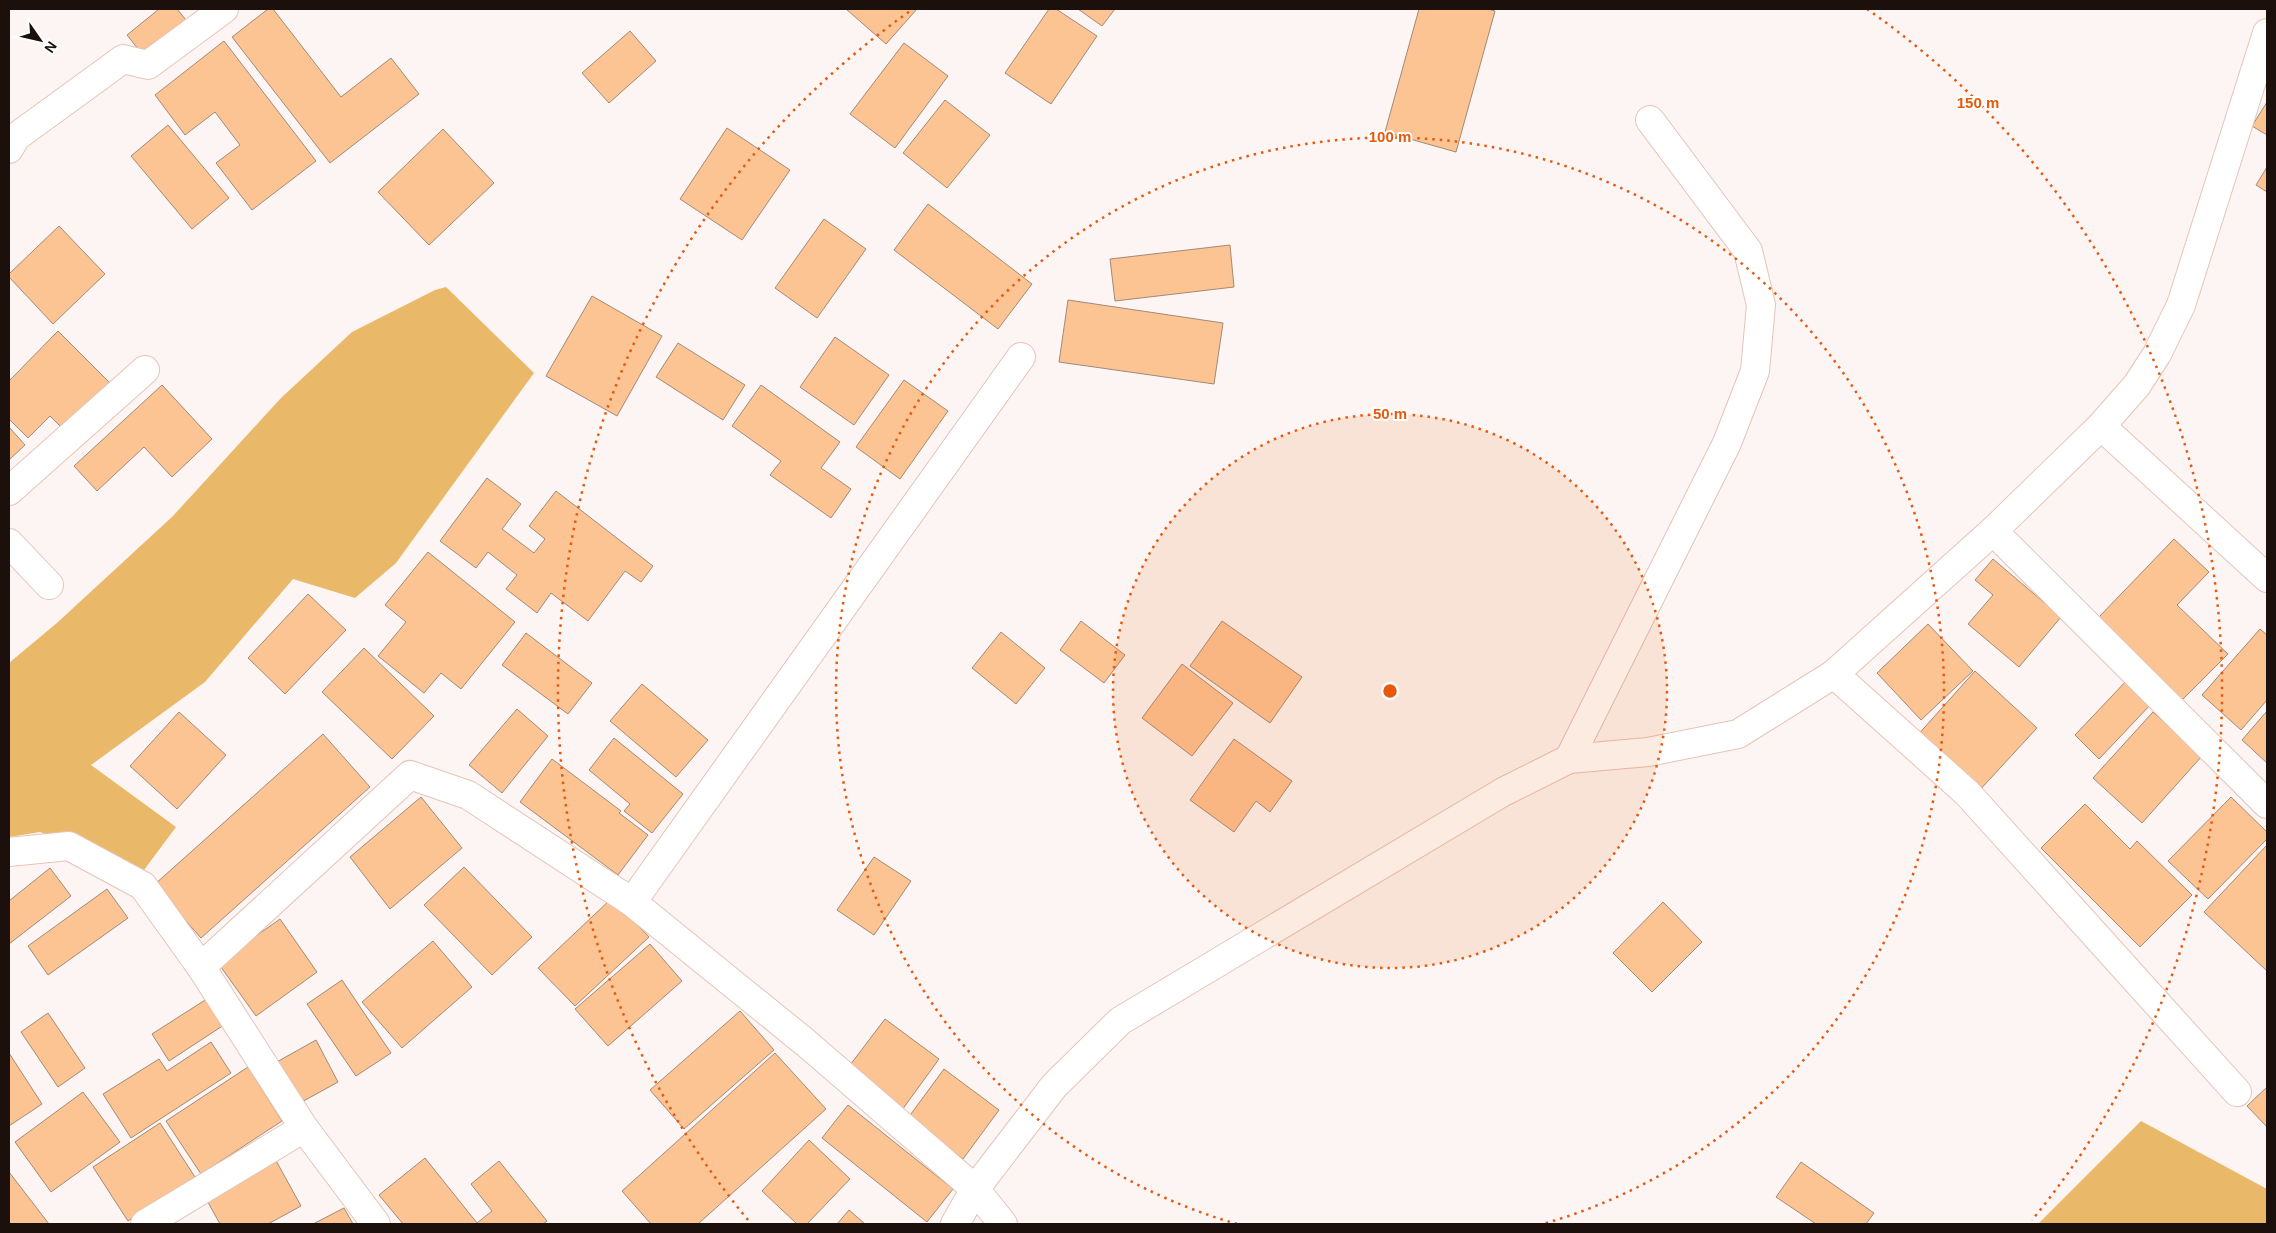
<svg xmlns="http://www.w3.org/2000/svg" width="2276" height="1233" font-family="Helvetica,sans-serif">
<rect width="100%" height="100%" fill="#fcf5f3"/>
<g fill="#e9b969">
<polygon points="446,287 534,373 396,563 355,598 293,579 205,682 91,765 176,827 144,870 40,832 9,837 9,663 58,622 173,516 281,398 352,332 435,290"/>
<polygon points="2141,1121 2267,1189 2267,1224 2038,1224"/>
</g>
<g fill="#fcc393" stroke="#a38a76">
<polygon points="159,9 177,9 190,25 147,60 127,35"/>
<polygon points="268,9 273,9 341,97 391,58 419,94 330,163 232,37"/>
<polygon points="846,9 917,9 886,44"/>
<polygon points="1049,9 1056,9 1097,36 1051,104 1005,73"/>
<polygon points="1078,9 1115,9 1102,26"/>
<polygon points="1419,9 1488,9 1495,11 1456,152 1385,132"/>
<polygon points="630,31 656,61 609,103 582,73"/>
<polygon points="224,41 316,161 252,210 216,163 240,145 215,112 185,135 155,95"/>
<polygon points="904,43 948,76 895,148 850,114"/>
<polygon points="945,100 990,135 947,188 903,153"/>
<polygon points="2267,102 2267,135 2252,126"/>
<polygon points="168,125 229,198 192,229 131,156"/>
<polygon points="727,128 790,170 742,240 680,199"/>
<polygon points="443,129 494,183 429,245 378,192"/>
<polygon points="2267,167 2267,192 2256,185"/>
<polygon points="928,204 1032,284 998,329 894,250"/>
<polygon points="824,219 866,249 817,318 775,288"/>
<polygon points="59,226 105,274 53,324 9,277 9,274"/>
<polygon points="1230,245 1234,287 1115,301 1110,259"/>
<polygon points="592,296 662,336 617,416 546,376"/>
<polygon points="1068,300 1223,323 1214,384 1059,362"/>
<polygon points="58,331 112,385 66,432 50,416 28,438 9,419 9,381"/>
<polygon points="835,337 889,375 854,425 800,387"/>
<polygon points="678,343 745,385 723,420 656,377"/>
<polygon points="904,380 948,411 900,479 856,447"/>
<polygon points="162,385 212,439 172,477 144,447 97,491 74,466"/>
<polygon points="761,385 840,442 821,468 851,489 831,518 770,475 781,461 732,426"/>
<polygon points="9,427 25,445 9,460"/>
<polygon points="487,478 521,504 502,529 534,553 545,539 529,526 556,491 653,566 641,582 625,571 588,621 551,593 537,613 506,589 517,575 488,552 476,568 440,541"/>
<polygon points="2174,539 2209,572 2177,605 2228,654 2182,700 2098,618"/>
<polygon points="428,552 515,622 461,689 441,673 424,693 378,656 406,622 385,605"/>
<polygon points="1993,559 2061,617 2019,667 1968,624 1993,595 1975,580"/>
<polygon points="308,594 346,630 285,694 248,658"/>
<polygon points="1081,621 1125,655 1104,683 1060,650"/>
<polygon points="1222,621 1302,677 1270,723 1190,666"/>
<polygon points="1928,624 1973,671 1921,720 1877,673"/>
<polygon points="2260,629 2267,635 2267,700 2241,730 2202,695"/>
<polygon points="1001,632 1045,668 1016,704 972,668"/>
<polygon points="526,633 592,683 568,714 502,665"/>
<polygon points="364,648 434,716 392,759 322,692"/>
<polygon points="1182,664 1233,703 1192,756 1142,718"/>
<polygon points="1975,671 2037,728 1977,793 1916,737"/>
<polygon points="2129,678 2153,702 2099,759 2075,735"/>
<polygon points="642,684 708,740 676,777 610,721"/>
<polygon points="517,709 548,736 502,793 469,765"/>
<polygon points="2267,711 2267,763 2242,740"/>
<polygon points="179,712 226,755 177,809 130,766"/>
<polygon points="2153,712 2202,756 2142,823 2093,778"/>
<polygon points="323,734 370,787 201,938 154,885"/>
<polygon points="614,738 683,794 652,833 624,811 630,804 589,770"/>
<polygon points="1234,739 1292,781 1270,812 1256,801 1234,832 1190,800"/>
<polygon points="552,759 621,811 619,813 648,835 618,875 520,802"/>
<polygon points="421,797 462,848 390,909 350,857"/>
<polygon points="2231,797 2267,832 2267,839 2208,899 2168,861"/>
<polygon points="2085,804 2130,849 2137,841 2192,895 2140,947 2041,848"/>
<polygon points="2267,845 2267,971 2204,912"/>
<polygon points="874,857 911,881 874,935 837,910"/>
<polygon points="464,867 532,937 492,975 424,905"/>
<polygon points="50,868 71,896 9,944 9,901"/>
<polygon points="107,889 128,918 48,975 28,946"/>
<polygon points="612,898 649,937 575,1006 538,968"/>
<polygon points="1663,902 1702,942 1652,992 1613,953"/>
<polygon points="280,919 317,972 256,1016 218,963"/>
<polygon points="433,941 472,987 402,1048 362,1002"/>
<polygon points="650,944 682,981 608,1046 575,1009"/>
<polygon points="342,980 391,1053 356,1076 307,1004"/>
<polygon points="213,995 230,1021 169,1061 152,1034"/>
<polygon points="740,1011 774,1050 684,1129 650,1090"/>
<polygon points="48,1013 85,1068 58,1087 21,1032"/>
<polygon points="885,1019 939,1059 902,1110 847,1069"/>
<polygon points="316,1040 338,1082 298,1104 275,1063"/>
<polygon points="211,1042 231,1073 131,1138 103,1094 159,1059 167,1071"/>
<polygon points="9,1053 42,1104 9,1126"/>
<polygon points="775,1053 826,1109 698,1224 651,1224 622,1191"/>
<polygon points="248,1067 282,1121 201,1174 166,1121"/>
<polygon points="944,1069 999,1110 963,1159 908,1118"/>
<polygon points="2267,1087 2267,1127 2247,1106"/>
<polygon points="83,1092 120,1142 51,1192 15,1142"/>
<polygon points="848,1105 953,1189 927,1222 822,1138"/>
<polygon points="160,1123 195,1177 128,1221 93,1167"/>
<polygon points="809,1140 850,1179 807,1224 797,1224 762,1191"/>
<polygon points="274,1157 301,1206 268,1224 220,1224 204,1195"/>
<polygon points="425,1158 477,1223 492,1211 471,1184 499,1161 547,1221 543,1224 403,1224 379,1195"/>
<polygon points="1801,1162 1874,1213 1866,1224 1816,1224 1776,1197"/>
<polygon points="9,1172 49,1224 9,1224"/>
<polygon points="344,1208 353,1224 313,1224"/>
<polygon points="849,1210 865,1224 837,1224"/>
</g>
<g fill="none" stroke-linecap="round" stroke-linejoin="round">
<defs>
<g id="minor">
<polyline points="9,149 16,137 123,59 148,65 224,9"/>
<polyline points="2101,426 2267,578"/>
<polyline points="9,491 145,370"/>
<polyline points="1993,531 2267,804"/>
<polyline points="9,543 49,585"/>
<polyline points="1834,674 1967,793 2237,1092"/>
<polyline points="1569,759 1727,443 1755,371 1761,305 1748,251 1650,120"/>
<polyline points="9,852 69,846 143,886 201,967 304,1128 376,1224"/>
<polyline points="632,902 1021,357"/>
<polyline points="201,967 410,775 468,795 632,902 806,1043 975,1189 1003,1224"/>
<polyline points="145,1224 304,1128"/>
<polyline points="955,1224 975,1189 1054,1086 1120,1021 1503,792 1569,759 1648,752 1738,734 1834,674 1993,531 2101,426 2137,385 2157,354 2181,305 2267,33"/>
</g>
</defs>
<use href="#minor" stroke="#e5c4b7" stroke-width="30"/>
<use href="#minor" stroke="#fff" stroke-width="28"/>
</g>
<circle cx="1390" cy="691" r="277" fill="#e8590c" fill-opacity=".12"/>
<g fill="none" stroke="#e8590c" stroke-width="2.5" stroke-dasharray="2.5 5">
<circle cx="1390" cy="691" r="277"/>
<path d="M1237 1224A554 554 0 1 1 1543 1224"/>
<path d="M748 1220A832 832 0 0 1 913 9M1867 9A832 832 0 0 1 2032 1220"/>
</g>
<circle cx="1390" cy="691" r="8" fill="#e8590c" stroke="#fff" stroke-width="2.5"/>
<g font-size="15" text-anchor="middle" font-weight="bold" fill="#e8590c" stroke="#fff" stroke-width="4" stroke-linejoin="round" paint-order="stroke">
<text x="1978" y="108">150 m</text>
<text x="1390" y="142">100 m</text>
<text x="1390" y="419">50 m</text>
</g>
<rect width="2276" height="1233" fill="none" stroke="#1b100c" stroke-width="20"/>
<g transform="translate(40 40) rotate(124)" stroke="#ffffff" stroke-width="4" paint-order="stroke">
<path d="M0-4L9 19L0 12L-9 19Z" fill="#1b100c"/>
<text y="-8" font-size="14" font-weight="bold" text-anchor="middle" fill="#1b100c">N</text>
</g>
</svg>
